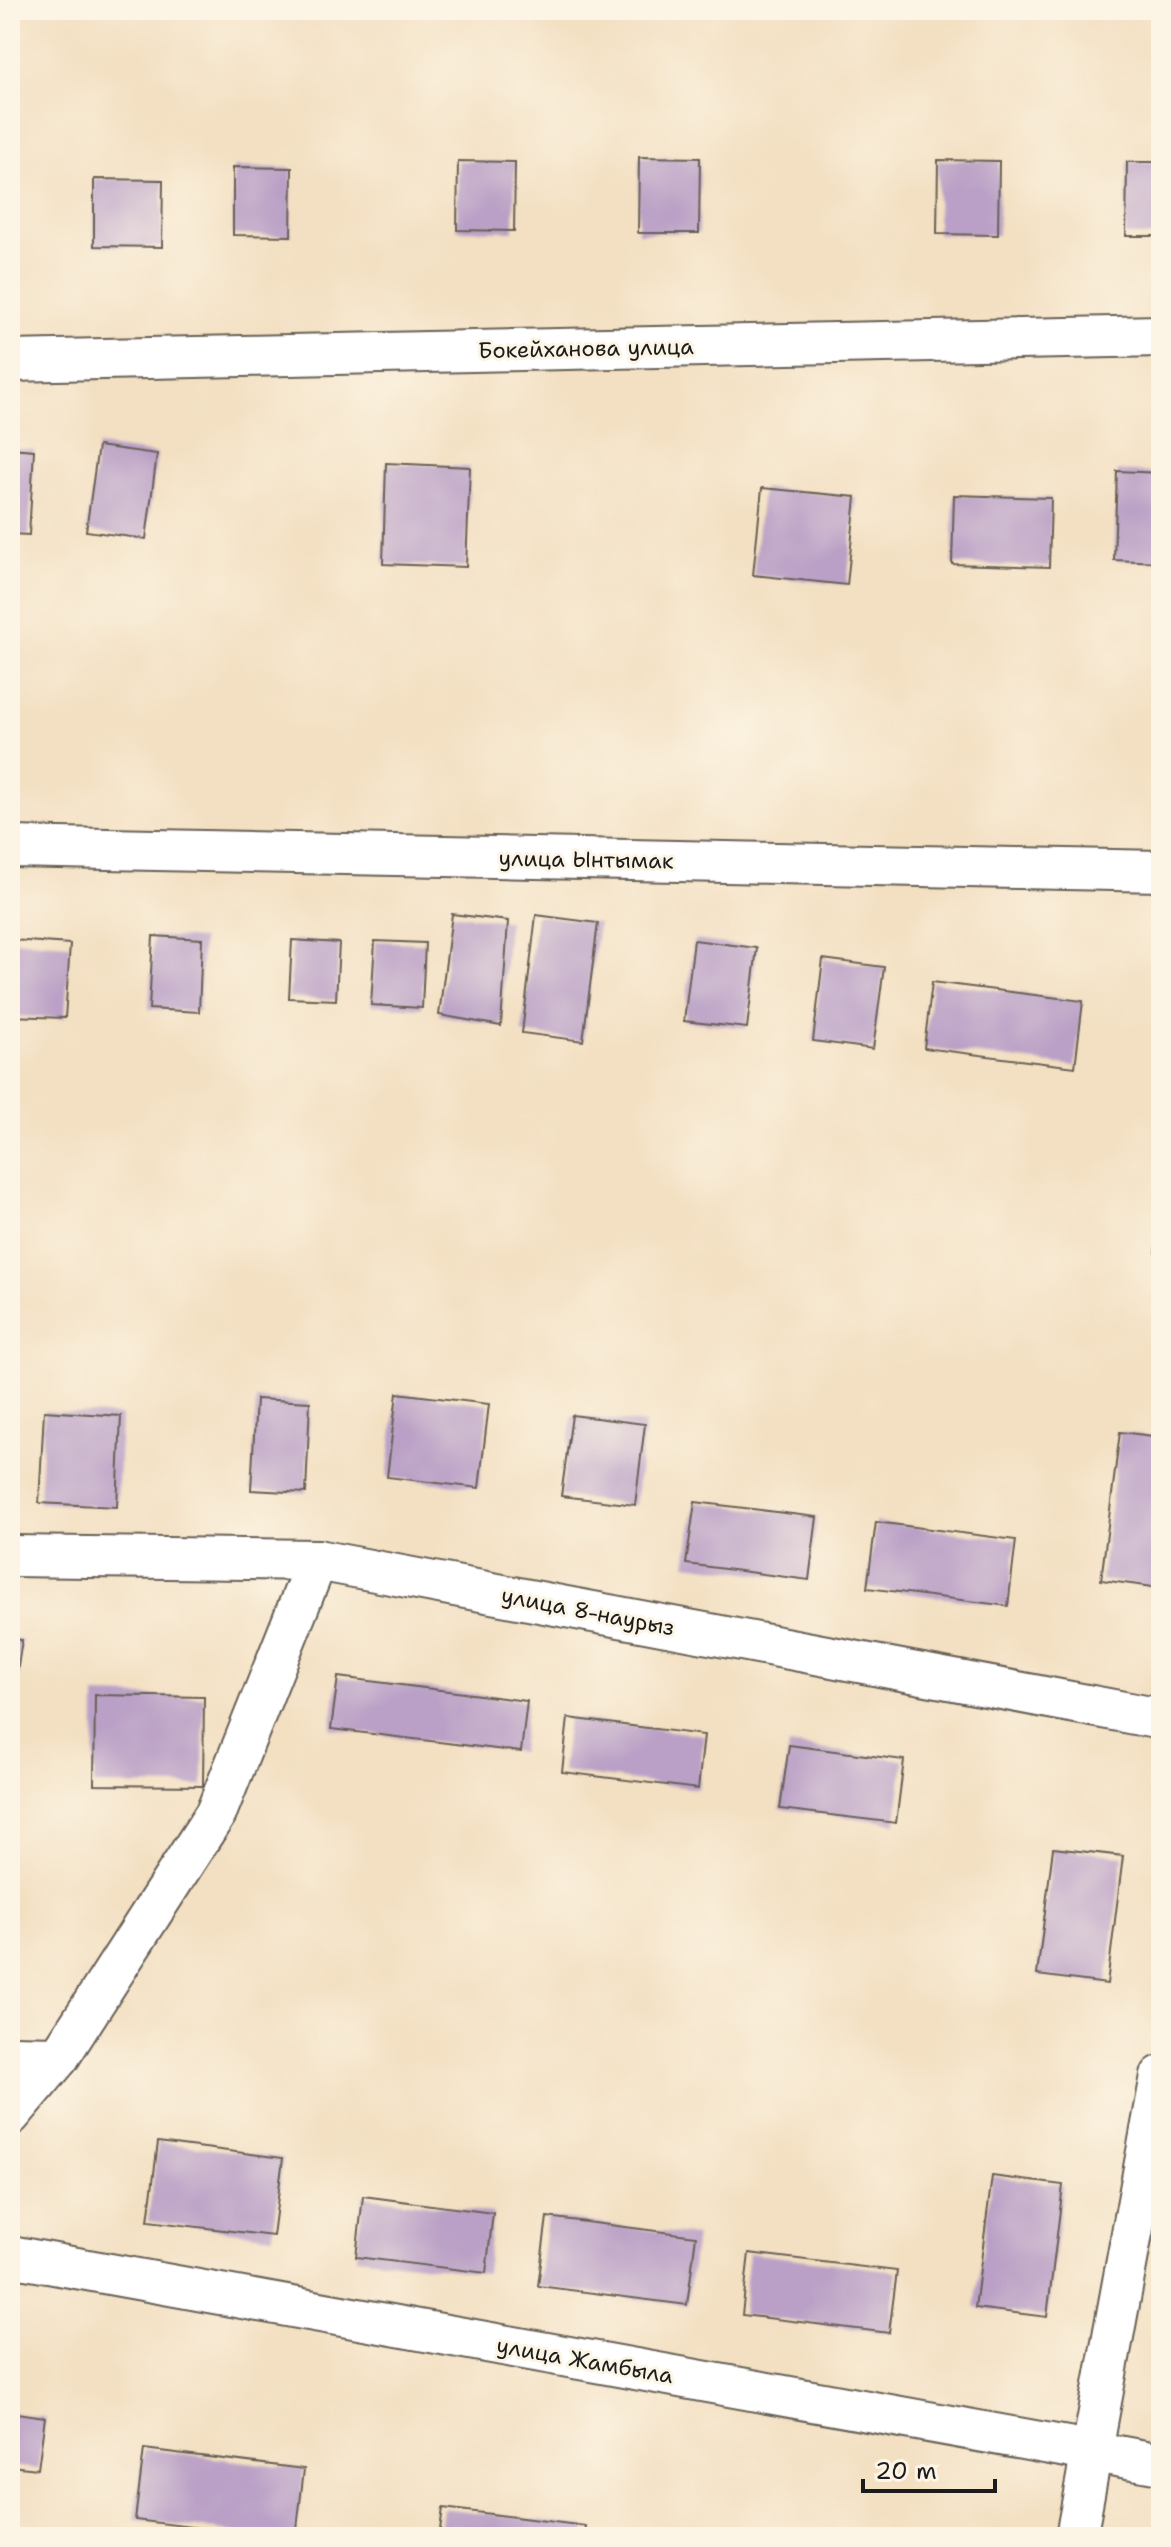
<svg xmlns="http://www.w3.org/2000/svg" width="1171" height="2547" font-family="'Shantell Sans',sans-serif">
<rect width="100%" height="100%" fill="#fcf5e5"/>
<filter id="ink" filterUnits="userSpaceOnUse"><feTurbulence type="fractalNoise" baseFrequency=".0125" numOctaves="2"/><feDisplacementMap in="SourceGraphic" scale="16" xChannelSelector="R" yChannelSelector="G"/><feConvolveMatrix kernelMatrix="1 2 1 2 8 2 1 2 1" color-interpolation-filters="sRGB"/></filter>
<filter id="wash" filterUnits="userSpaceOnUse"><feTurbulence type="fractalNoise" baseFrequency=".006" numOctaves="4" result="noise"/><feDisplacementMap in="SourceGraphic" scale="32" xChannelSelector="R" yChannelSelector="G"/><feGaussianBlur stdDeviation="1.8" result="paint"/><feColorMatrix in="noise" values="0 0 0 0 0 0 0 0 0 0 0 0 0 0 0 0 0 1.4 0 .05"/><feComposite in="paint" operator="in"/></filter>
<g filter="url(#wash)">
<rect width="100%" height="100%" fill="#f3dfc1"/>
<g id="blocks">
<g fill="#baa0c6">
<polygon points="639,157 700,158 699,233 638,233"/>
<polygon points="938,160 999,161 998,235 937,234"/>
<polygon points="458,161 515,162 514,231 457,230"/>
<polygon points="1127,162 1161,162 1161,236 1126,236"/>
<polygon points="233,167 292,168 291,236 233,235"/>
<polygon points="94,179 163,180 162,247 94,246"/>
<polygon points="98,446 157,454 146,539 86,531"/>
<polygon points="10,448 34,450 29,535 10,534"/>
<polygon points="386,463 470,467 466,567 383,564"/>
<polygon points="1117,471 1161,473 1161,562 1114,560"/>
<polygon points="762,488 856,497 847,585 753,575"/>
<polygon points="954,495 1051,498 1049,567 952,564"/>
<polygon points="452,914 508,921 501,1026 439,1015"/>
<polygon points="536,915 598,923 583,1041 522,1033"/>
<polygon points="153,936 202,939 199,1012 149,1009"/>
<polygon points="11,940 70,944 65,1018 10,1016"/>
<polygon points="292,940 339,943 336,1000 289,998"/>
<polygon points="694,940 757,948 747,1028 684,1021"/>
<polygon points="375,941 425,943 422,1008 371,1005"/>
<polygon points="823,959 884,967 873,1049 813,1041"/>
<polygon points="932,982 1083,1001 1075,1067 924,1048"/>
<polygon points="1159,1222 1161,1222 1161,1254 1155,1253"/>
<polygon points="397,1393 489,1404 479,1488 387,1477"/>
<polygon points="256,1399 310,1402 306,1493 251,1490"/>
<polygon points="44,1411 121,1416 117,1507 39,1503"/>
<polygon points="572,1415 645,1424 635,1505 561,1496"/>
<polygon points="1120,1432 1161,1437 1161,1588 1101,1580"/>
<polygon points="695,1502 817,1517 809,1580 686,1564"/>
<polygon points="876,1522 1016,1540 1008,1606 867,1588"/>
<polygon points="10,1639 22,1640 12,1706 10,1706"/>
<polygon points="338,1677 527,1701 521,1752 331,1729"/>
<polygon points="95,1695 204,1697 203,1786 94,1785"/>
<polygon points="568,1718 704,1735 698,1789 562,1772"/>
<polygon points="789,1745 904,1760 896,1823 780,1809"/>
<polygon points="1053,1848 1123,1856 1107,1984 1037,1975"/>
<polygon points="158,2142 283,2158 273,2236 148,2221"/>
<polygon points="992,2176 1063,2185 1047,2317 975,2308"/>
<polygon points="363,2196 493,2213 486,2273 356,2257"/>
<polygon points="547,2217 696,2236 687,2305 538,2286"/>
<polygon points="749,2253 897,2271 889,2333 742,2315"/>
<polygon points="10,2412 45,2417 38,2469 10,2466"/>
<polygon points="144,2449 304,2469 296,2537 271,2537 135,2520"/>
<polygon points="443,2508 586,2526 585,2537 439,2537"/>
</g>
</g>
</g>
<g filter="url(#ink)">
<use href="#blocks" fill-opacity="0" stroke="#676056" stroke-width="2"/>
<g fill="none" stroke-linecap="round" stroke-linejoin="round">
<defs>
<g id="minor">
<polyline points="10,361 1161,336"/>
<polyline points="10,847 1161,871"/>
<polyline points="10,1556 317,1560 1161,1719"/>
<polyline points="10,2056 59,2057"/>
<polyline points="10,2115 59,2057 216,1813 317,1560"/>
<polyline points="10,2256 1161,2464"/>
<polyline points="1076,2537 1161,2076"/>
</g>
</defs>
<use href="#minor" stroke="#676056" stroke-width="44"/>
<use href="#minor" stroke="#fff" stroke-width="40"/>
</g>
</g>
<g text-anchor="middle" stroke-width="6" stroke-linejoin="round" paint-order="stroke">
<g font-size="22" fill="#1c1c1c" stroke="#fcf5e5">
<text transform="translate(586 348) rotate(-1)" y="8">Бокейханова улица</text>
<text transform="translate(586 859) rotate(1)" y="8">улица Ынтымак</text>
<text transform="translate(588 1611) rotate(11)" y="8">улица 8-наурыз</text>
<text transform="translate(585 2360) rotate(10)" y="8">улица Жамбыла</text>
</g>
</g>
<rect width="1171" height="2547" fill="none" stroke="#fcf5e5" stroke-width="40"/>
<path d="M863 2479v12h132v-12" fill="none" stroke="#1c1c1c" stroke-width="4"/>
<text x="875" y="2479" font-size="24" fill="#1c1c1c" stroke="#fcf5e5" stroke-width="6" paint-order="stroke">20 m</text>
</svg>
